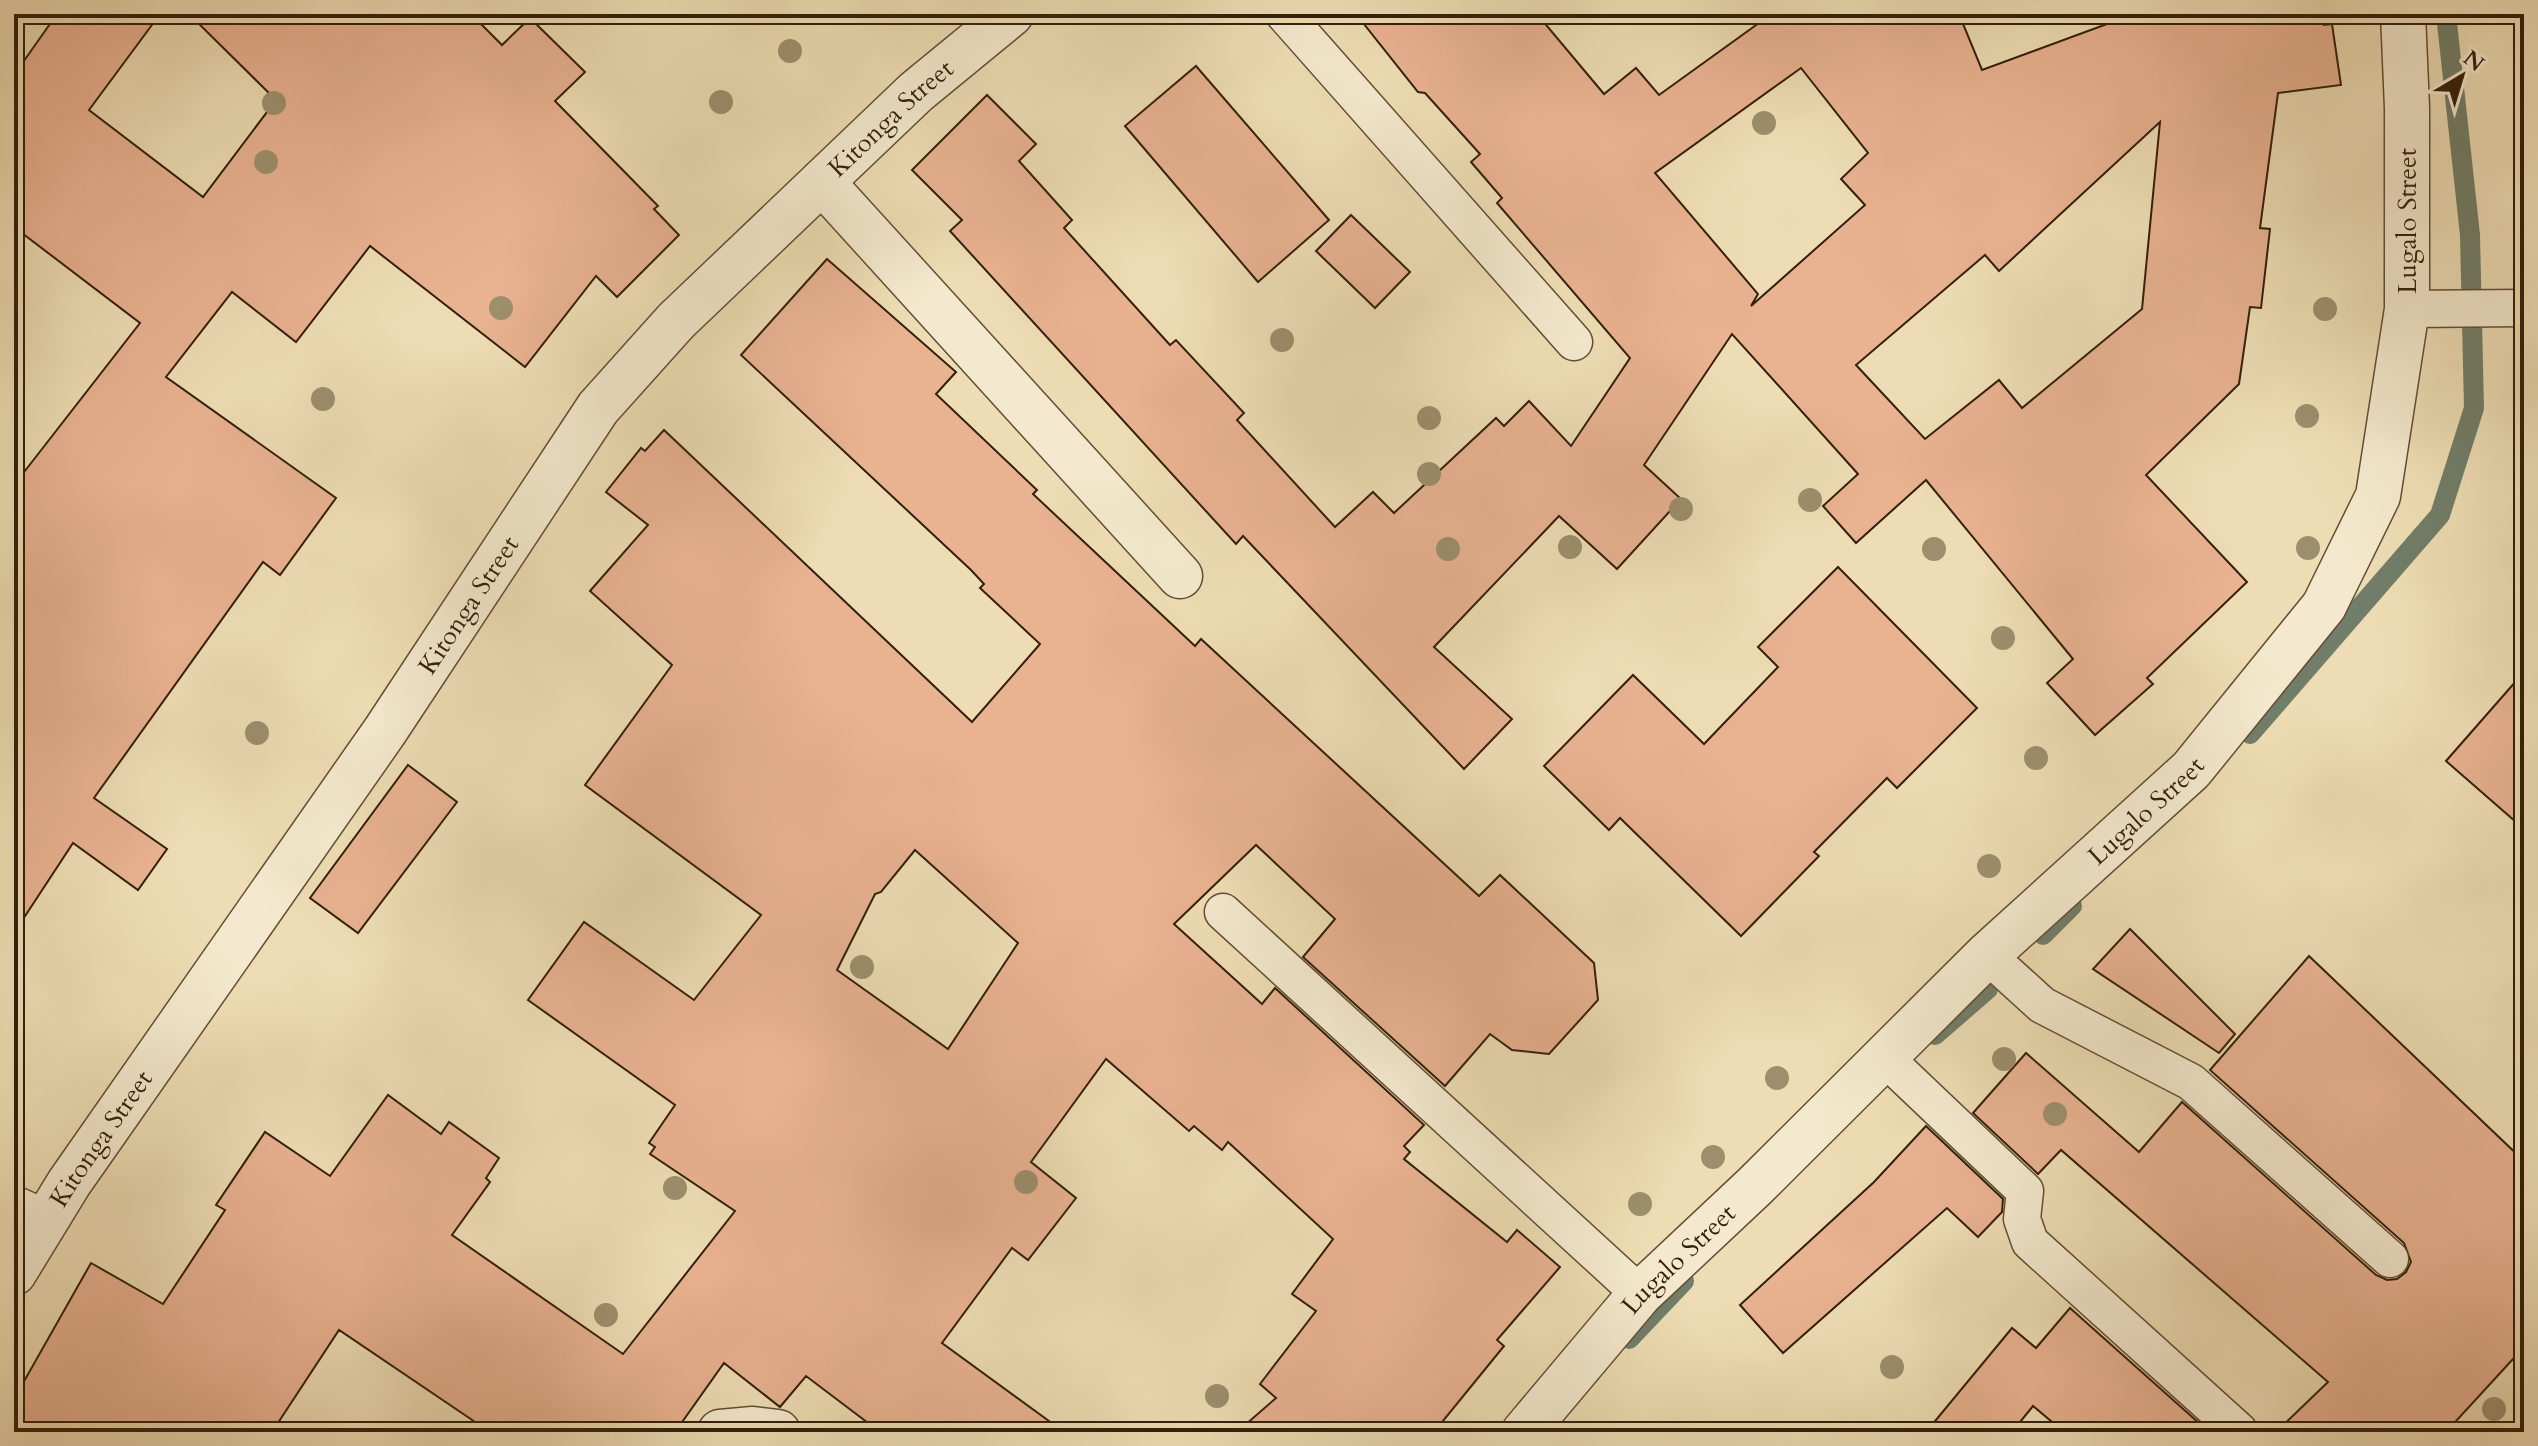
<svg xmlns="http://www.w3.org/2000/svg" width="2538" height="1446" font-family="Cardo,serif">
<rect width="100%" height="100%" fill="#eeddb4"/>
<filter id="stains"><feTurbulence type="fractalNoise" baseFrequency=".0025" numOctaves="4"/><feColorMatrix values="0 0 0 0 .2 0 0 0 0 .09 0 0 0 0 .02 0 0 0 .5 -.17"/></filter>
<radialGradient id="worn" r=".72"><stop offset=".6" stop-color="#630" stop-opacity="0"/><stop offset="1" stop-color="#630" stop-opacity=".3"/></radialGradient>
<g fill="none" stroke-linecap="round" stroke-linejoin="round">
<g stroke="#717e69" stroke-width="20">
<polyline points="2250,734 2440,515 2474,408 2470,235 2446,14"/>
<polyline points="2043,935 2072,906"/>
<polyline points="1935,1035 1988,989"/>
<polyline points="1629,1339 1684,1281"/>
</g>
</g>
<g fill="#e9b291" stroke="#331f0b" stroke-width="2" fill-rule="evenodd">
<polygon points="57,14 160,14 89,110 203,197 276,100 189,14 471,14 502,45 530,18 585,72 555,101 658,206 654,209 679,235 617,297 596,276 525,367 370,246 296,342 232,292 166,377 336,498 280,575 263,562 94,798 167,849 138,890 73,843 14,933 14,485 140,323 14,227 14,75"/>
<path d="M1356 14H1537L1604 94 1636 68 1659 95 1763 20 1758 14H1959L1982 70 2134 14H2260L2261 24 2323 16 2324 25 2332 24 2341 85 2278 93 2260 228 2270 229 2261 308 2250 307 2239 384 2146 475 2247 582 2147 678 2153 684 2095 735 2047 683 2073 659 1926 480 1856 543 1823 506 1858 474 1732 334 1644 465 1681 499 1617 569 1559 516 1434 647 1512 719 1464 769 1243 536 1236 544 950 231 962 220 912 170 987 95 1036 144 1019 161 1072 220 1064 228 1170 345 1176 340 1244 413 1237 420 1335 527 1373 492 1394 513 1496 418 1504 426 1529 401 1571 446 1630 358 1497 203 1502 198 1471 162 1480 154 1425 93 1418 92ZM1801 68 1868 153 1841 179 1865 205 1751 306 1758 294 1655 173ZM2160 122 2142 309 2022 408 1999 380 1925 439 1856 365 1985 255 1999 271Z"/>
<polygon points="1196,66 1329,220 1258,282 1125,126"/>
<polygon points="1351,215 1410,272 1375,308 1316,251"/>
<path d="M827 259 956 372 936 394 1037 490 1033 494 1195 646 1201 639 1479 896 1500 875 1594 963 1598 1000 1549 1054 1512 1050 1490 1034 1445 1086 1303 957 1335 919 1256 845 1174 924 1262 1004 1275 988 1424 1125 1404 1146 1410 1152 1404 1159 1507 1242 1517 1230 1560 1267 1497 1340 1504 1346 1434 1432H1237L1276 1398 1260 1384 1316 1311 1292 1294 1333 1239 1228 1142 1222 1150 1194 1126 1189 1131 1106 1059 1031 1162 1076 1198 1028 1260 1012 1248 942 1343 1064 1432H880L806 1376 780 1407 724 1363 675 1432H490L339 1330 272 1432H14V1399L91 1263 163 1304 225 1210 216 1205 265 1132 330 1176 388 1095 441 1134 449 1122 499 1158 486 1178 490 1182 452 1235 623 1354 735 1211 650 1154 655 1147 649 1143 675 1105 528 1000 584 922 694 1000 761 915 585 785 672 665 590 591 648 525 606 492 641 448 645 451 664 430 972 722 1040 644 980 588 984 584 971 570 741 355ZM915 850 1018 943 948 1049 837 970 875 894 881 892Z"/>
<polygon points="1838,567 1977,708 1897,788 1887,778 1814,852 1819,856 1741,936 1620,818 1609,830 1544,766 1633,675 1704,744 1778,667 1758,647"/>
<polygon points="2524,672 2524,829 2446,761"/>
<polygon points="408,765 457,802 358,933 310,898"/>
<polygon points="2130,929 2235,1034 2219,1053 2093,969"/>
<polygon points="2309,956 2524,1161 2524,1347 2446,1432 2276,1432 2328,1382 2061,1150 2038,1174 1973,1113 2026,1053 2139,1152 2182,1102 2376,1275 2387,1280 2397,1279 2406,1272 2411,1262 2404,1243 2210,1070"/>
<polygon points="1926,1126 2003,1199 2002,1212 1978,1237 1947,1208 1783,1353 1740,1305 1874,1182"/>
<polygon points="2070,1308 2209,1432 2064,1432 2033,1406 2012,1432 1926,1432 2012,1328 2036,1348"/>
</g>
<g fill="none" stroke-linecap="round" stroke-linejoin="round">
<defs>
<g id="lane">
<polyline points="1284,14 1574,342"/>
<polyline points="2407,309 2524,308"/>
<polyline points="1223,912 1640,1294"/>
<polyline points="1987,955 2042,1005 2191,1082 2390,1259"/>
<polyline points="1884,1057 2025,1191 2022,1219 2030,1242 2239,1431"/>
<polyline points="14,1204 48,1219"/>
</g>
<g id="street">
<polyline points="822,182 1180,576"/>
<path id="s1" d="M14 1273 69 1183 385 731 598 408 676 321 916 92 1011 14"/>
<polyline points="720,1432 753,1429 778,1432"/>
<path id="s2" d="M1524 1432 1640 1294 1755 1186 1987 955 2191 770 2324 606 2378 496 2407 309V108L2403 14"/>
</g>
</defs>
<use href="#lane" stroke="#624e35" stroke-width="39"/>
<use href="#street" stroke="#624e35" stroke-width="47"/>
<use href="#lane" stroke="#f4e9ce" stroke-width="36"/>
<use href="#street" stroke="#f4e9ce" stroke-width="44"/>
</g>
<g fill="#9d8f6d">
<circle cx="790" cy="51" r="12"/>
<circle cx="721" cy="102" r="12"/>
<circle cx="274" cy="103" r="12"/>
<circle cx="1764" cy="123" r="12"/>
<circle cx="266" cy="162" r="12"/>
<circle cx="501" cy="308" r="12"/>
<circle cx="2325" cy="309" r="12"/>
<circle cx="1282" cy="340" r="12"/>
<circle cx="323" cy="399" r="12"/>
<circle cx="2307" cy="416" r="12"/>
<circle cx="1429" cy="418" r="12"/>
<circle cx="1429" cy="474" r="12"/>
<circle cx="1810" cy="500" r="12"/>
<circle cx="1681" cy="509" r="12"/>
<circle cx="1570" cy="547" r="12"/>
<circle cx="2308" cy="548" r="12"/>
<circle cx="1448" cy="549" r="12"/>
<circle cx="1934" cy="549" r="12"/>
<circle cx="2003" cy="638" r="12"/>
<circle cx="257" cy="733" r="12"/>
<circle cx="2036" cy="758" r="12"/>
<circle cx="1989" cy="866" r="12"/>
<circle cx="862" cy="967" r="12"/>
<circle cx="2004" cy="1059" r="12"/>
<circle cx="1777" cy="1078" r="12"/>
<circle cx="2055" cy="1114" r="12"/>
<circle cx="1713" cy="1157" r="12"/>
<circle cx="1026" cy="1182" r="12"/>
<circle cx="675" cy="1188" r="12"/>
<circle cx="1640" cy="1204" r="12"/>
<circle cx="606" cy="1315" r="12"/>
<circle cx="1892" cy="1367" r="12"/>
<circle cx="1217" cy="1396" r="12"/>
<circle cx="2494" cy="1409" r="12"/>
</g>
<g text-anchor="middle" stroke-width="7" stroke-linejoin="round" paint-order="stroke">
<g font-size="26" fill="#331f0b" stroke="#f4e9ce">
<text dy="9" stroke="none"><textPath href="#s1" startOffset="1456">Kitonga Street</textPath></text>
<text transform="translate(2407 221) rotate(-90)" y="9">Lugalo Street</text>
<text dy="9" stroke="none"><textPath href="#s1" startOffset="808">Kitonga Street</textPath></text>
<text dy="9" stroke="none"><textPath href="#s2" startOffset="880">Lugalo Street</textPath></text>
<text dy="9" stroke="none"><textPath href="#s1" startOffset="160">Kitonga Street</textPath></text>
<text dy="9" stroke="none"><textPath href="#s2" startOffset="232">Lugalo Street</textPath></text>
</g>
</g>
<rect width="2538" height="1446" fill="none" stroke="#eeddb4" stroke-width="48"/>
<rect x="16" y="16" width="2506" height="1414" fill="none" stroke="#331f0b" stroke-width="4"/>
<rect x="24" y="24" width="2490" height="1398" fill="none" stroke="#331f0b" stroke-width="2"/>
<g transform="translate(2462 76) rotate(38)" stroke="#f4e9ce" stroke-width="6" paint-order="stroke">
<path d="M0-6L14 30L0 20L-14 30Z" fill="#331f0b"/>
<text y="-12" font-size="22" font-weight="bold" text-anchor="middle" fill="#331f0b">N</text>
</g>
<rect width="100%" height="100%" filter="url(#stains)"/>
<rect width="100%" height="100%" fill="url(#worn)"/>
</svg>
